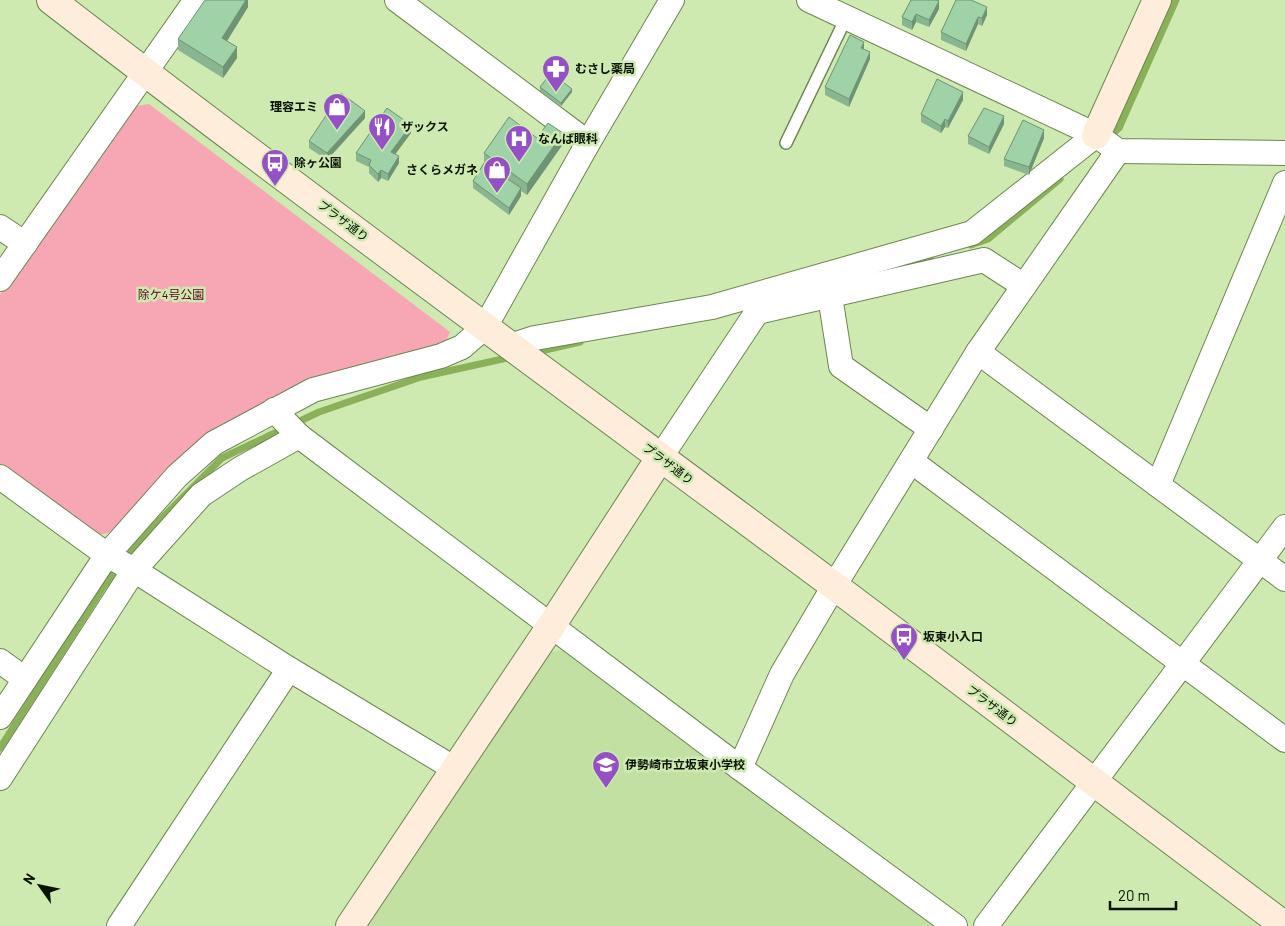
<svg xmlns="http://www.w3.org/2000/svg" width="1285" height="926" font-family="Barlow,'Noto Sans JP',sans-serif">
<rect width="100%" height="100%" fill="#ceeab1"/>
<polygon fill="#c2e0a1" points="563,650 941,926 368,926 548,653"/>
<polygon fill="#f7a6b3" points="149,104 450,332 444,346 181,459 109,533 97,535 0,464 0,295 136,106"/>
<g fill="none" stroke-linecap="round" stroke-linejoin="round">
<g stroke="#8ab159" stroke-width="7">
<polyline points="1108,138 1119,128 1176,0"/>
<polyline points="971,245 988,239 1060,179"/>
<polyline points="883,272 930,257"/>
<polyline points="532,353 580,342"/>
<polyline points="0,748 103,587 144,536 222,458 319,412 421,377 512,357"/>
</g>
<defs>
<polyline id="lane" points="786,143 846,18"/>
<g id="street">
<polyline points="397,0 588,143"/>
<polyline points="809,0 1096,135 1118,151 1285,153"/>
<polyline points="0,227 25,244"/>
<polyline points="0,279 196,0"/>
<polyline points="830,296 841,366 931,429"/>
<polyline points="510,346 535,338 712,307 972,233 1096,135"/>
<polyline points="978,352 1285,579"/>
<polyline points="274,410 299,436 740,768 955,926"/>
<polyline points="660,458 757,312 984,260 1024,286"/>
<polyline points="911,461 1285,740"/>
<polyline points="0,477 107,555 134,570 289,669 455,769"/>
<polyline points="1158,485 1285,183"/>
<polyline points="0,661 25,679"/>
<polyline points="0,717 107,555 177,476 214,443 313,390 441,356 462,347 485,327 588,143 672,0"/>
<polyline points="740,768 782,674 834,586 978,352 1118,151"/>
<polyline points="0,778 134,570 201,495 240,469 299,436"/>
<polyline points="119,926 289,669"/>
<polyline points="986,926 1285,527"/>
</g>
<g id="secondary">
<path d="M51 0C309 199 572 391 833 585 984 698 1134 813 1285 926"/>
<polyline points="1096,135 1157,0"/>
<polyline points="350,926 551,626 660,458"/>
</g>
</defs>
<use href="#lane" stroke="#6d8652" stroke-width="14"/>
<use href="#street" stroke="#6d8652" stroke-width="26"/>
<use href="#secondary" stroke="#6d8652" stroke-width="30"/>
<use href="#lane" stroke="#fff" stroke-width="11"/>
<use href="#street" stroke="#fff" stroke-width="24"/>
<use href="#secondary" stroke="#feedda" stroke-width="28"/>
</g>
<g fill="#89b590">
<polygon points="248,0 248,7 227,41 237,58 223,78 178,50 178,39"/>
<polygon points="911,0 939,0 939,9 929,27 916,22 912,30 902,25 902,17"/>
<polygon points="956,0 987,15 982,26 978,24 966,51 941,40 941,32"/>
<polygon points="864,49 870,59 849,107 825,95 825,87"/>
<polygon points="540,87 572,92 561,106 540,91"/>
<polygon points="963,100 948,128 945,127 941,133 921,122 921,114"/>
<polygon points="365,118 327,160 309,148 309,141"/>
<polygon points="1004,124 989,154 968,144 968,136"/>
<polygon points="411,133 395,154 399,163 388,181 381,178 378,182 369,173 369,167 356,161 356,153"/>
<polygon points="537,138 563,144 527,195 521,191 521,196 509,215 473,188 473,181 484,164 484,153"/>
<polygon points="1044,138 1029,175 1004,166 1004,159"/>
</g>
<g fill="#6f9375">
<polygon points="246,0 248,0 248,7 222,49 222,38"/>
<polygon points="939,1 939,9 929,27 929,20"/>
<polygon points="987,7 987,15 982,26 982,18"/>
<polygon points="916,14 916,22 912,30 912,22"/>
<polygon points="978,17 978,24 966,51 966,44"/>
<polygon points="864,42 864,49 861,48"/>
<polygon points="237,47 237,58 223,78 223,67"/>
<polygon points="870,52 870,59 849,107 849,99"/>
<polygon points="572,89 572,92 561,106 561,103"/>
<polygon points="963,92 963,100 948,128 948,121"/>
<polygon points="365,111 365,118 327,160 327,153"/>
<polygon points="1004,116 1004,124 989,154 989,147"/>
<polygon points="945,119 945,127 941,133 941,126"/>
<polygon points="411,125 411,133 391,160 391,152"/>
<polygon points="1044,130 1044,138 1029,175 1029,167"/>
<polygon points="563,133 563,144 527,195 527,184"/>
<polygon points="399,156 399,163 388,181 388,174"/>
<polygon points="381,170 381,178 378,182 378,174"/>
<polygon points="521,188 521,196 509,215 509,208"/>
</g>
<g fill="#9fd2a7" stroke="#6f9375">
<polygon points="205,0 246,0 222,38 237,47 223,67 178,39"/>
<polygon points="911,0 936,0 939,1 929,20 916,14 912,22 902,17"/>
<polygon points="956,0 971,0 987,7 982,18 978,17 966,44 941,32"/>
<polygon points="850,35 864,42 861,48 870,52 849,99 825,87"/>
<polygon points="551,73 572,89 561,103 540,87"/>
<polygon points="937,79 963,92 948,121 945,119 941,126 921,114"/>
<polygon points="341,93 365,111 327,153 309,141"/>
<polygon points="387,108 411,125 391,152 399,156 388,174 381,170 378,174 369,165 371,160 356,153"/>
<polygon points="984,108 1004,116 989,147 968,136"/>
<polygon points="509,117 537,138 548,123 563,133 527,184 484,153"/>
<polygon points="1023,120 1044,130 1029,167 1004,159"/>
<polygon points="484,163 521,188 509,208 473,181"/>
</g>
<defs>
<symbol id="pharmacy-pin" viewBox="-11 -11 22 30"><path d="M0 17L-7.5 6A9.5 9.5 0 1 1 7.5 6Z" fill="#9550c5" stroke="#ceeab1"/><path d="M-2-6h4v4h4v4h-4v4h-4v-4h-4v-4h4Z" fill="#fff"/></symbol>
<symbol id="shop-pin" viewBox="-11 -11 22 30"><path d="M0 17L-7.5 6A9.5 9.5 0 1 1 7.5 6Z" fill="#9550c5" stroke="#ceeab1"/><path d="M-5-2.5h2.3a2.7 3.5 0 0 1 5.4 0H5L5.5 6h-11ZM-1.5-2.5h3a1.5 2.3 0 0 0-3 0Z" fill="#fff"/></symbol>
<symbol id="restaurant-pin" viewBox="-11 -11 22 30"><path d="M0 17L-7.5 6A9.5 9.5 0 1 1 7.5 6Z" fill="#9550c5" stroke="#ceeab1"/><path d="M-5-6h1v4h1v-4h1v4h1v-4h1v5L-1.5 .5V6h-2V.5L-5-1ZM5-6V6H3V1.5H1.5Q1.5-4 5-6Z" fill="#fff"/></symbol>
<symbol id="hospital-pin" viewBox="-11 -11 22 30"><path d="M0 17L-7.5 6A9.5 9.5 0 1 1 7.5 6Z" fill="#9550c5" stroke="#ceeab1"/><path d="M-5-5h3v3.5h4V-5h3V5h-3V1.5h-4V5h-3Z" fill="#fff"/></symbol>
<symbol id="bus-pin" viewBox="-11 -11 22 30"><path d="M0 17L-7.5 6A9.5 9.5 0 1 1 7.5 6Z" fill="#9550c5" stroke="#ceeab1"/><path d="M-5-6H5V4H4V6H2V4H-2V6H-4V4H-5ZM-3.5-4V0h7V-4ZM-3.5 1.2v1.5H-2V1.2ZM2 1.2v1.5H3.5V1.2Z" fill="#fff"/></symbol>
<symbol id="school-pin" viewBox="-11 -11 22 30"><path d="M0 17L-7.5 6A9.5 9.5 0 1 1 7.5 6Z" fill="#9550c5" stroke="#ceeab1"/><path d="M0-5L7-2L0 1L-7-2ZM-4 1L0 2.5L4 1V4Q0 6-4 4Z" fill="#fff"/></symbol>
</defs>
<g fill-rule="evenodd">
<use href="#pharmacy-pin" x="540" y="53" width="32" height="43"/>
<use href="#shop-pin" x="321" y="91" width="32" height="43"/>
<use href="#restaurant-pin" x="366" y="111" width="32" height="43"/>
<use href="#hospital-pin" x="503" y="123" width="32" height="43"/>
<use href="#bus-pin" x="259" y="147" width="32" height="43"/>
<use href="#shop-pin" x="481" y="154" width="32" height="43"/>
<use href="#bus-pin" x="888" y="621" width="32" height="43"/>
<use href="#school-pin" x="590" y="749" width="32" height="43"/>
</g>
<g text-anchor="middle" stroke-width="5" stroke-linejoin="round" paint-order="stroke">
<g font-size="12" font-weight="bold" fill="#0a1302" stroke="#ceeab1" text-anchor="start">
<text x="575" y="73">むさし薬局</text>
<text x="318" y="111" text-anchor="end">理容エミ</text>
<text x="401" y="131">ザックス</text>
<text x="538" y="143">なんば眼科</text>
<text x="294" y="167">除ヶ公園</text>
<text x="478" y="174" text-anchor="end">さくらメガネ</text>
<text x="923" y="641">坂東小入口</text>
<text x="625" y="769">伊勢崎市立坂東小学校</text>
</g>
<g font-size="12" fill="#0a1302" stroke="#ceeab1">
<text transform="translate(343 221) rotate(37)" y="4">プラザ通り</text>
<text transform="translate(668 464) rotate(37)" y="4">プラザ通り</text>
<text transform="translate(992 706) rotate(37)" y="4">プラザ通り</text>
</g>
<g font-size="12" fill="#5d0021" stroke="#ceeab1">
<text x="171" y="299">除ケ4号公園</text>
</g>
</g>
<g transform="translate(40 886) rotate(303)" stroke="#ceeab1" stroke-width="4" paint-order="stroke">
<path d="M0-4L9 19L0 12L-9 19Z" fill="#0a1302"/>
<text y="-8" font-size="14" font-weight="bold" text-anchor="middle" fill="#0a1302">N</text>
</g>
<path d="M1110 901v8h66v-8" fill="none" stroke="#0a1302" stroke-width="2.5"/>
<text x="1118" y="901" font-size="15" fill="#0a1302" stroke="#ceeab1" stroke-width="4" paint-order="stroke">20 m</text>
</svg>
